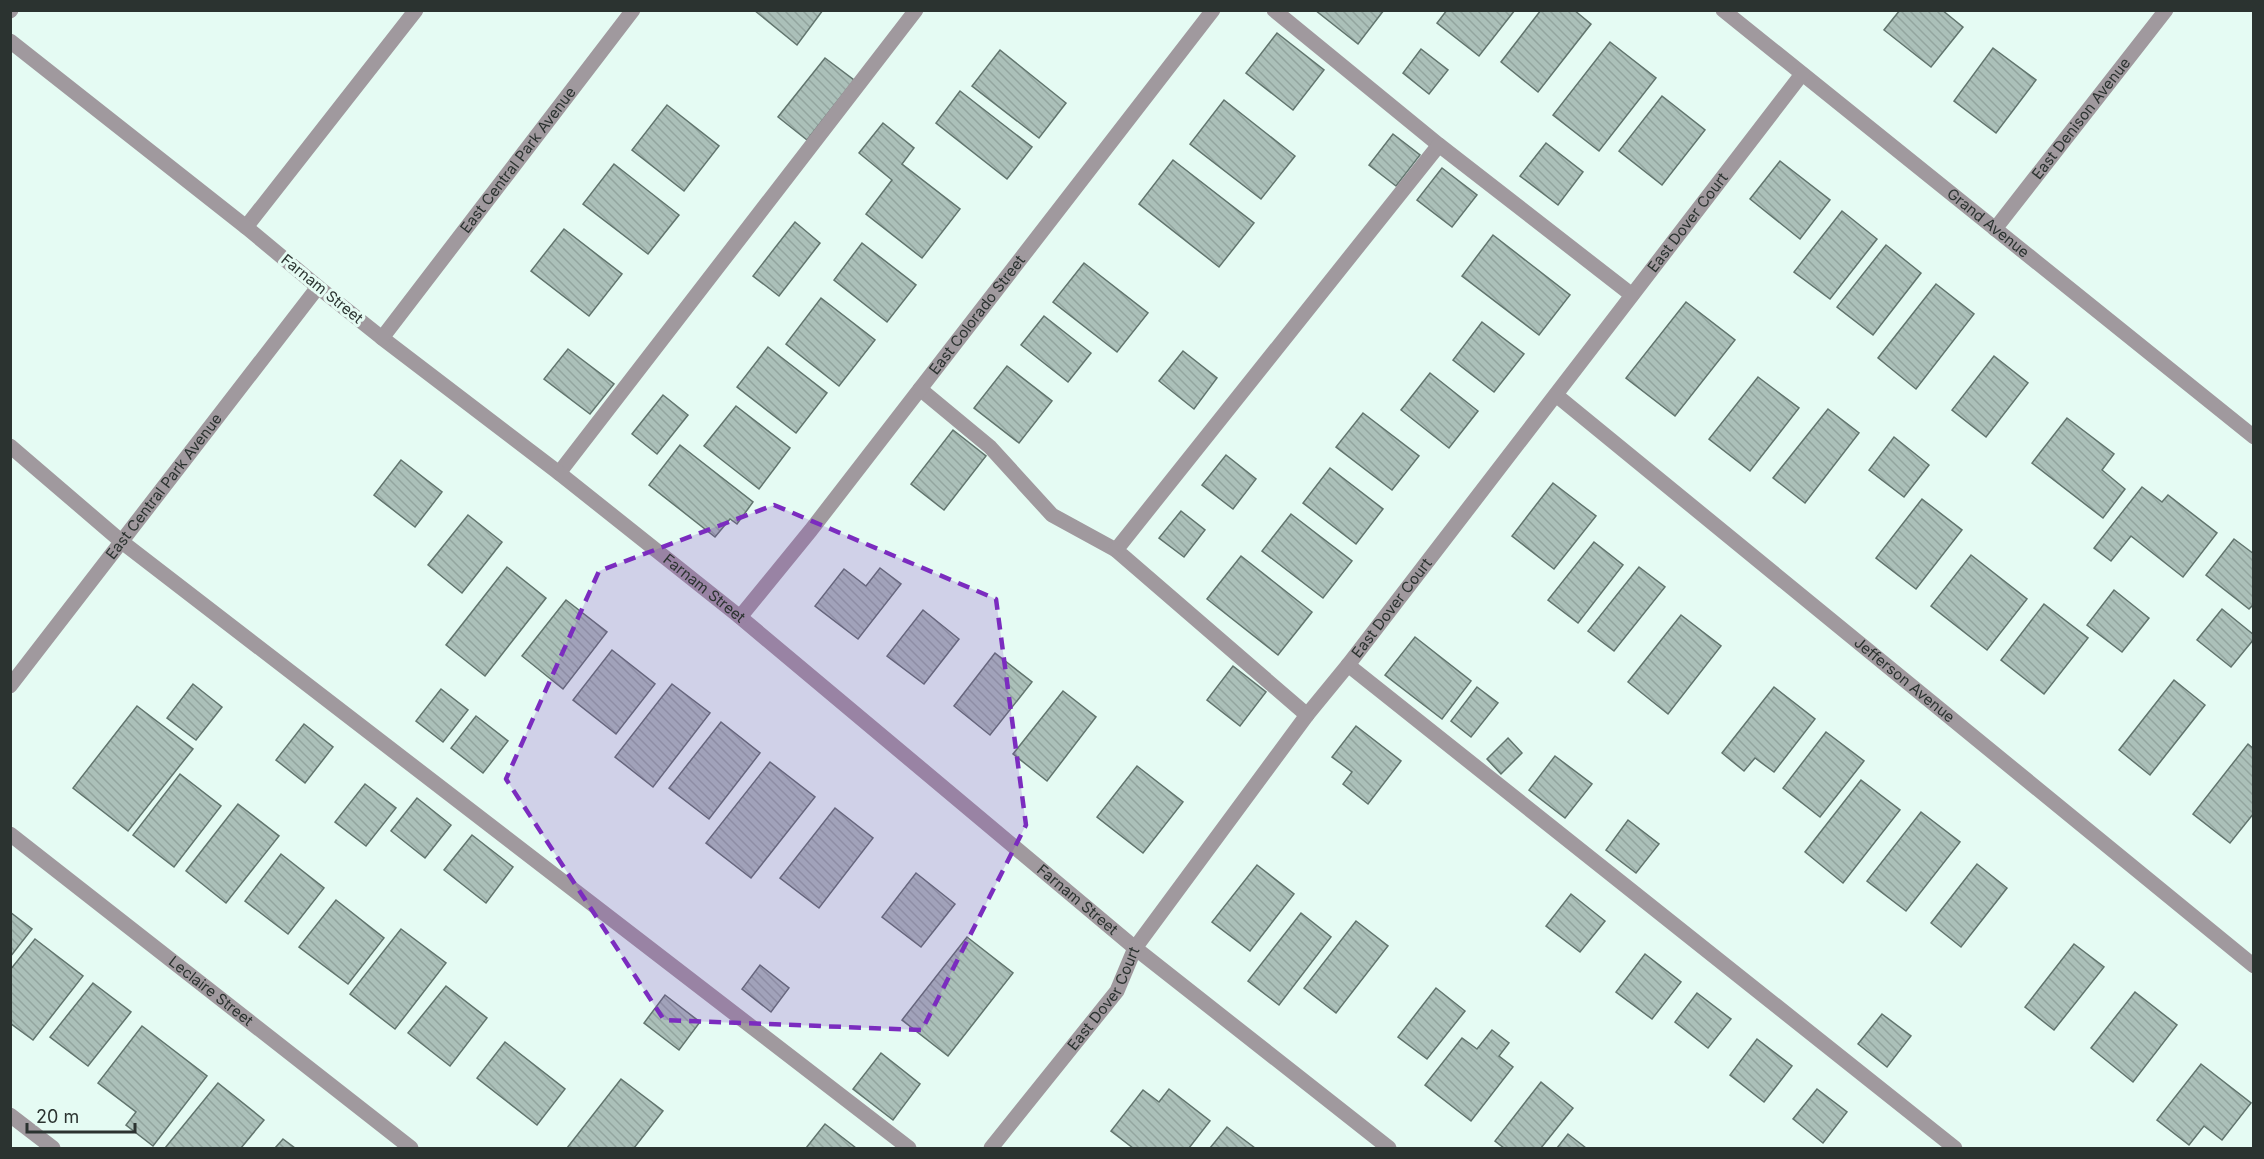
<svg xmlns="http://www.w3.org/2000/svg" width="2264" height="1159" font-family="Inter,sans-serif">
<defs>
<pattern id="building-back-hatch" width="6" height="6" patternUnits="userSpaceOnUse" patternTransform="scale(1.5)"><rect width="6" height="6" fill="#abc0b9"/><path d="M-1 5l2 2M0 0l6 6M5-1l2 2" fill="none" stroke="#93a59f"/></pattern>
</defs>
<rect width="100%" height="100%" fill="#e5fbf3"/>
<g fill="url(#building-back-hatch)" stroke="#62756e" stroke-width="1.5">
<polygon points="754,10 823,10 797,45"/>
<polygon points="1315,10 1384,10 1358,44"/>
<polygon points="1447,10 1515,10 1479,56 1437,23"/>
<polygon points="1541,10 1574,10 1591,24 1538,92 1501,62"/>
<polygon points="1900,10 1942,10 1963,27 1931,67 1884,30"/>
<polygon points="1277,33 1324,70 1293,110 1246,73"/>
<polygon points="1610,42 1656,78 1599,151 1553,115"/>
<polygon points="1993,48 2036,80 1996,133 1954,101"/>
<polygon points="1421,49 1448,70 1429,94 1403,73"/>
<polygon points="1000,50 1066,103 1039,138 972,86"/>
<polygon points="825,58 854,80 807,140 778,117"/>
<polygon points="960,91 1032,147 1007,179 936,123"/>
<polygon points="1662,96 1705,130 1662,185 1619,151"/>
<polygon points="1224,100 1295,156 1261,199 1190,144"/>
<polygon points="667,105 719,146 684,191 632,150"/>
<polygon points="883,123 914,148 902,164 960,209 922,258 866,214 892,180 859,153"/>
<polygon points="1393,134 1420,155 1396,186 1369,165"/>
<polygon points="1546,143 1583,172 1558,205 1520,176"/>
<polygon points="1173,160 1254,223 1219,267 1139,204"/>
<polygon points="1780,161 1830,200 1800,239 1750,199"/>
<polygon points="614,164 679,215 648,254 583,204"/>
<polygon points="1442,168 1477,195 1452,227 1417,200"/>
<polygon points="1842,211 1877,239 1830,299 1794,272"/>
<polygon points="795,222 820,243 779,296 753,276"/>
<polygon points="564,229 622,274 589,316 531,271"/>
<polygon points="1493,235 1570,295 1539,335 1462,276"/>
<polygon points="862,243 916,285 887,322 834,280"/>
<polygon points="1886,245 1921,273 1873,335 1837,307"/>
<polygon points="1084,263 1148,313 1117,352 1053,302"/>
<polygon points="1936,284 1974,314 1916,389 1878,358"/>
<polygon points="821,298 875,340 839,386 786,344"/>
<polygon points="1686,302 1735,340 1675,416 1626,378"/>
<polygon points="1044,316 1091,353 1068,382 1021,345"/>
<polygon points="1482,322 1524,354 1494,392 1453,360"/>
<polygon points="768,347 827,393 796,433 737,387"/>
<polygon points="568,349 614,384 590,414 544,379"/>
<polygon points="1183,351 1217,378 1194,409 1159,381"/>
<polygon points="1994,356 2028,383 1986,437 1952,410"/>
<polygon points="1007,366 1052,401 1019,443 974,408"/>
<polygon points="1430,373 1478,411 1449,448 1401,410"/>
<polygon points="1758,377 1799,408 1750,471 1709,439"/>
<polygon points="663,395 688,415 657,454 632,434"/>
<polygon points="736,406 790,448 759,489 704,446"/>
<polygon points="1828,409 1859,433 1805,503 1773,478"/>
<polygon points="1363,413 1419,456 1392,490 1336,447"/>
<polygon points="2067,418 2114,454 2102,470 2125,489 2103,518 2032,463"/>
<polygon points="953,430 986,456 944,510 911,484"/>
<polygon points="1894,437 1929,465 1904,497 1869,470"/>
<polygon points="680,445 753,502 737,524 730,519 715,537 649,485"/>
<polygon points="1226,455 1256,479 1233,509 1202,485"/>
<polygon points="401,460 442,492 415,527 374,495"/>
<polygon points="1330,468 1383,509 1356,544 1303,503"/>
<polygon points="1553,483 1596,516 1554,569 1512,536"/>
<polygon points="2142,487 2162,502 2168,495 2217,533 2183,577 2131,536 2111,561 2094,548"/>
<polygon points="1922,499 1962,530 1916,589 1876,558"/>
<polygon points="1181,511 1205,530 1184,557 1159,538"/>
<polygon points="1291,514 1352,561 1323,598 1262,551"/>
<polygon points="468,515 502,542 462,593 428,565"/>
<polygon points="2234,539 2254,554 2254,604 2249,609 2206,575"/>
<polygon points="1594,542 1623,565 1578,623 1548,600"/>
<polygon points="1971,555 2027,599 1987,650 1931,606"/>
<polygon points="1241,556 1312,612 1278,655 1207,599"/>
<polygon points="507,567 546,598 485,676 446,645"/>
<polygon points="1639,567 1665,587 1614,651 1588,631"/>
<polygon points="880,568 901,584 858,639 815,606 844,569 866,586"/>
<polygon points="2114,590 2149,618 2122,652 2087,625"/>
<polygon points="566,600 607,632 563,689 522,656"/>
<polygon points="2044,604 2088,638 2044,694 2001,660"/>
<polygon points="2222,609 2254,635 2254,639 2231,667 2197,640"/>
<polygon points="923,610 959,639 924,684 887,656"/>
<polygon points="1681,615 1721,646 1668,714 1628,682"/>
<polygon points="1415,637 1471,681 1442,719 1385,675"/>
<polygon points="612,650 655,684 616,734 573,700"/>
<polygon points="995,653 1032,682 990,735 954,706"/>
<polygon points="1233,666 1266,692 1240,726 1207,700"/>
<polygon points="2174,680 2205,705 2150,775 2119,750"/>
<polygon points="193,684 222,707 196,740 167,718"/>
<polygon points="672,684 710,713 653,787 615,757"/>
<polygon points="1477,687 1498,703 1471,737 1451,721"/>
<polygon points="1774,687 1815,719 1774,772 1755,758 1744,771 1722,753"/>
<polygon points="441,689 468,710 443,742 416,721"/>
<polygon points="1063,691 1096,717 1047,781 1013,754"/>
<polygon points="137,706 193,749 128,831 73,788"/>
<polygon points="476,716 508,741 483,773 451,748"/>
<polygon points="721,722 760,753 709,819 669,788"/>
<polygon points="304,724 333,747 305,783 276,760"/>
<polygon points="1356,726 1401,761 1368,804 1343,784 1352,772 1332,757"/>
<polygon points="1826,732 1864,761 1820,817 1783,788"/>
<polygon points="1508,738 1522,753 1501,774 1487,759"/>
<polygon points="2248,744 2254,749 2254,813 2230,843 2193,814"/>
<polygon points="1555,756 1592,784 1565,818 1529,790"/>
<polygon points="770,762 815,797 751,878 706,843"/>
<polygon points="1137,766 1183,802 1143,853 1097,817"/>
<polygon points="180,774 221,806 174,867 133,835"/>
<polygon points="1861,780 1900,810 1843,883 1805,852"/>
<polygon points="365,784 396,808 366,846 335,822"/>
<polygon points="417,798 451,825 425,858 391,831"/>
<polygon points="238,804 279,836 226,903 186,871"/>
<polygon points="835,808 873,838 819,908 780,878"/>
<polygon points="1921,812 1960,842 1906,911 1867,881"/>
<polygon points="1628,820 1659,844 1636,873 1606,850"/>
<polygon points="472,835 513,867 486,903 444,870"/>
<polygon points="281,854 324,888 288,934 245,901"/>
<polygon points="1977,864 2007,888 1961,947 1931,923"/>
<polygon points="1257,865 1294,894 1250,951 1212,922"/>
<polygon points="916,873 955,904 921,947 882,917"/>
<polygon points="1571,894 1605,921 1580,952 1546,926"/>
<polygon points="336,900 384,938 348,984 299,947"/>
<polygon points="10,912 32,929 10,957"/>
<polygon points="1301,913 1331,937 1279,1005 1248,981"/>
<polygon points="1356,921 1388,946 1336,1013 1304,988"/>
<polygon points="401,929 446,963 395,1029 350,994"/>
<polygon points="967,937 1013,973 948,1056 902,1020"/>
<polygon points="35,939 83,976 33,1040 10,1023 10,970"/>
<polygon points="2074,944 2104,967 2054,1030 2025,1007"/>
<polygon points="1645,954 1681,982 1652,1019 1616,992"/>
<polygon points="760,965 789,988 771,1012 742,989"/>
<polygon points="93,983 131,1012 88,1066 50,1037"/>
<polygon points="446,986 487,1018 450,1066 408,1033"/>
<polygon points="1436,988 1465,1011 1427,1059 1398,1037"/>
<polygon points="2135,992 2177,1025 2133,1082 2091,1048"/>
<polygon points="1697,993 1731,1019 1708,1048 1675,1022"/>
<polygon points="665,995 700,1022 679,1050 644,1023"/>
<polygon points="1882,1014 1911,1036 1887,1067 1858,1044"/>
<polygon points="142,1026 207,1076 153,1146 126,1125 136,1112 98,1083"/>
<polygon points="1492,1030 1509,1043 1499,1056 1513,1067 1471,1121 1425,1085 1462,1038 1477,1049"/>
<polygon points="1757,1039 1792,1066 1764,1102 1730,1075"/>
<polygon points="505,1042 565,1089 537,1125 477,1078"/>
<polygon points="881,1053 920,1084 893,1120 853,1089"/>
<polygon points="2201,1064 2251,1103 2222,1140 2204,1126 2189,1145 2157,1120"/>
<polygon points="621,1079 663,1111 634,1148 567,1148"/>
<polygon points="1541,1082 1573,1108 1541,1148 1504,1148 1495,1141"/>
<polygon points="218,1083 264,1120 241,1148 165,1148"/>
<polygon points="1169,1089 1210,1121 1189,1148 1133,1148 1111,1131 1143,1090 1159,1102"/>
<polygon points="1817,1089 1847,1112 1823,1143 1793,1119"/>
<polygon points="825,1124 856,1148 806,1148"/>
<polygon points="1227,1127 1255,1148 1210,1148"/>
<polygon points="1568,1134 1586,1148 1557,1148"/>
<polygon points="283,1139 295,1148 275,1148"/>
</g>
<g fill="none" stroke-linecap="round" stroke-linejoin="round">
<g stroke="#a0999e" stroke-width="15">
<polyline points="1274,10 1439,145"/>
<polyline points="10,11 11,10"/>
<polyline points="246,227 416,10"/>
<polyline points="920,389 990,447 1052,515 1116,550"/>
<polyline points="10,446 122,542 909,1148"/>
<polyline points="559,473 916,10"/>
<polyline points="1348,665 1955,1148"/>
<polyline points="1307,715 1116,550 1439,145 1632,295"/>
<polyline points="10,1115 53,1148"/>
</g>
<g stroke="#a0999e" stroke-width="15">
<path id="s1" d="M1723 10 2254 437"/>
<polyline points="10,41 246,227 318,287"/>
<path id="s2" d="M1995 229 2166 10"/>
<path id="s3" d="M382 338 559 473 740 617 1135 948 1389 1148"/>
<path id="s4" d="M1556 395 2254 966"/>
<path id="s5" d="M740 617 811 530 1213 10"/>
<path id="s6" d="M10 834 411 1148"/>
<path id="s7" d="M991 1148 1117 991 1135 948 1307 715 1348 665 1802 74"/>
</g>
<path stroke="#a0999e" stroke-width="15" id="s8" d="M10 686 318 287 382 338 633 10"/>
</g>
<path fill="#7b2cbf" fill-opacity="0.2" stroke="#7b2cbf" stroke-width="4.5" stroke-dasharray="12 8" stroke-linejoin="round" d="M774 505 996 599 1026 825 922 1030 664 1020 506 779 599 571Z"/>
<g text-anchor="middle" stroke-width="6" stroke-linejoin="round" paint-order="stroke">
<g font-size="15" fill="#2b3330" stroke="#e5fbf3">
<text dy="5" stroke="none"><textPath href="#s2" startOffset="140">East Denison Avenue</textPath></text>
<text dy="5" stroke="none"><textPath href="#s8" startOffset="810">East Central Park Avenue</textPath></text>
<text dy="5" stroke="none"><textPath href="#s7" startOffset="1160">East Dover Court</textPath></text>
<text dy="5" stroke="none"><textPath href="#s1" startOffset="340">Grand Avenue</textPath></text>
<text transform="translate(322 289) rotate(39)" y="5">Farnam Street</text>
<text dy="5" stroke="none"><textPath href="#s5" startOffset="384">East Colorado Street</textPath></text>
<text dy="5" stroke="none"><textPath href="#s8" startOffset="252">East Central Park Avenue</textPath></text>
<text dy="5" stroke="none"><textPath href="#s3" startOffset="408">Farnam Street</textPath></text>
<text dy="5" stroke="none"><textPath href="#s7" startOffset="674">East Dover Court</textPath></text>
<text dy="5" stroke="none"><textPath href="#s4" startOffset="450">Jefferson Avenue</textPath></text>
<text dy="5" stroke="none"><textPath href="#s3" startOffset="894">Farnam Street</textPath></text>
<text dy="5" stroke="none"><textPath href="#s6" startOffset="255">Leclaire Street</textPath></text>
<text dy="5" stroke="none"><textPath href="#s7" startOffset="188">East Dover Court</textPath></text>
</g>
</g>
<rect width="2264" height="1159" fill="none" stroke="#2b3330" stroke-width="24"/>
<path d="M27 1123v9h108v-9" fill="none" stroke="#2b3330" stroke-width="3"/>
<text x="36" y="1123" font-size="18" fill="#2b3330" stroke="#e5fbf3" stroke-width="4.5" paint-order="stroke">20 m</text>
</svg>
